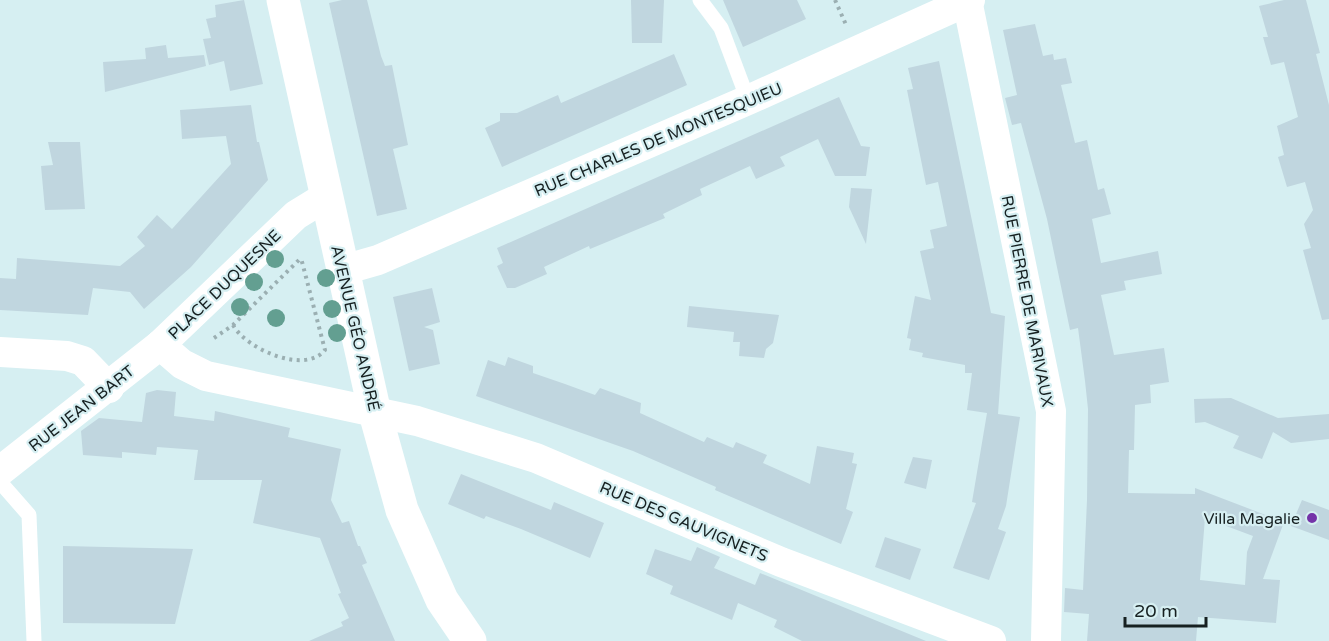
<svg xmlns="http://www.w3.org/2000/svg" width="1329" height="641" font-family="'Varela Round',sans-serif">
<rect width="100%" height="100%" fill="#d6eff2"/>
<g fill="#c0d6df" fill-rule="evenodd">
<polygon points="244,0 263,84 230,91 224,61 209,65 203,39 211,38 206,19 216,17 215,5"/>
<polygon points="342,0 367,0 381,56 385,66 392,65 408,145 393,149 407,209 377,216 329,3"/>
<polygon points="631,0 664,0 662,43 632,43"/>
<polygon points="723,0 797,0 806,19 743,47"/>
<polygon points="1284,0 1306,0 1320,53 1316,54 1329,105 1329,319 1322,320 1303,250 1311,248 1304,224 1313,210 1305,182 1287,187 1278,157 1284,155 1277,126 1298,117 1284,62 1271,65 1263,37 1268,37 1259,6"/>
<path d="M1035 24 1043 56 1053 54 1054 60 1066 58 1072 83 1061 85 1075 143 1087 140 1098 190 1104 188 1111 214 1092 219 1101 263 1158 251 1162 274 1124 281 1126 290 1101 295 1114 355 1164 348 1169 382 1150 385 1151 403 1135 405 1134 450H1129L1128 493 1195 494V488L1284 522 1263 579 1280 580 1276 623 1198 617 1196 641H1087L1089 614 1064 612 1065 588 1083 590 1087 500 1088 409 1085 381 1078 328 1070 330 1047 219 1021 123 1012 125 1005 98 1017 95 1003 30ZM1205 518 1253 536 1247 552 1245 585 1200 580Z"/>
<polygon points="166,45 168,58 204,55 206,66 105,92 103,62 146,59 145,48"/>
<polygon points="674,54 687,85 502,167 485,128 500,121 500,113 517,113 558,95 561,103"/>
<polygon points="939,61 991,313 1005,316 998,414 1020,417 1006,506 998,529 1006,532 989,580 953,568 976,503 972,502 987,413 967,410 972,373 965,373 965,365 922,357 923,353 909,350 911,339 907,338 915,296 931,300 920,251 934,248 930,230 947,226 938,182 926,185 907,90 913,89 908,68"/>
<polygon points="839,97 861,146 870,147 866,176 835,176 818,139 780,157 785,166 756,179 750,166 700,189 702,195 663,214 665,218 590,249 589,246 544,267 547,274 515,288 507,288 497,266 503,263 497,248"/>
<polygon points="251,105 257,142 259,142 268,180 191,267 144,309 130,292 93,288 88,315 0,310 0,278 16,279 17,258 120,266 145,246 137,237 157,215 172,229 231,164 226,136 182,139 180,110"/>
<polygon points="48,142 80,142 85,209 45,210 41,166 53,165"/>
<polygon points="851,188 872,189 866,244 849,207"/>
<polygon points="432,288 440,322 424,327 433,330 440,364 409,371 393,297"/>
<polygon points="689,306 779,315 773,343 766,349 764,358 739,356 740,342 733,342 734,332 687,327"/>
<polygon points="508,357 533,366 533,373 565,384 595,395 600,388 641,403 640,413 704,442 707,437 733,448 736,442 767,455 763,463 810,484 817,446 854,453 852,463 857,464 846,509 853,512 841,544 715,490 716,487 633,451 476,396 488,360 505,366"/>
<polygon points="157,390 176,392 174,416 214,421 215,411 290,428 288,437 341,449 331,500 342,523 349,521 358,546 360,546 367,563 362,565 395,641 309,641 343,626 341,622 349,618 338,594 341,593 320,538 253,523 262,480 194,480 198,450 157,447 156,455 122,452 122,458 83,455 81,431 99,418 142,422 146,393"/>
<polygon points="1231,398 1278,418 1329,414 1329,439 1291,443 1273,432 1262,459 1233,448 1239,436 1205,422 1195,423 1194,399"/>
<polygon points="913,457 932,460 926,489 904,483"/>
<polygon points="461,474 551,510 554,502 604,523 590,558 521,529 486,516 484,519 448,504"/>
<polygon points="1302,500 1329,510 1329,540 1291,526"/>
<polygon points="885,537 921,549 910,580 875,567"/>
<polygon points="63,546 193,549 175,624 63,623"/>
<polygon points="697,547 720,557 714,568 755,585 760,573 926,641 802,641 774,627 777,620 738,603 732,620 670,594 673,586 646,574 655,549 691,561"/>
</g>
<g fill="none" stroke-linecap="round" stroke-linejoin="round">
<g stroke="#9bafb2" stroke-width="4" stroke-dasharray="3 4.5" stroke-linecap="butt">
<polyline points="835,0 847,27"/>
<path d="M233 325C246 349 305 375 325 350L301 258"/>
<polyline points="214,338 233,325 301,258"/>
</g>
<g stroke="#fff" stroke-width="15">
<polyline points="700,0 721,28 748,100"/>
<polyline points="0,482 29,515 34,641"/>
</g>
<g stroke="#fff" stroke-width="30">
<polyline points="967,0 1051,411 1046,641"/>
<polyline points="343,270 378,260 748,100 970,0"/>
<polyline points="160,345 182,364 206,376 417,421 536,458 781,562 991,641"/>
<polyline points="0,352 67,356 83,361 109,388"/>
<polyline points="0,471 160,345 296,215 327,196"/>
</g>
<polyline stroke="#fff" stroke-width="33" points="283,0 375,413 402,510 442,600 470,641"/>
</g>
<g fill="#639f91">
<circle cx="275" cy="259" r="9"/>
<circle cx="326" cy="278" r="9"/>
<circle cx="254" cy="282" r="9"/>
<circle cx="240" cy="307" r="9"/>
<circle cx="332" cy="309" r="9"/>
<circle cx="276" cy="318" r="9"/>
<circle cx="337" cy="333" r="9"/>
</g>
<circle fill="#7433a8" stroke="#d6eff2" stroke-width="2" cx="1312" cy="518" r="6"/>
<g text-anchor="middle" stroke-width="4.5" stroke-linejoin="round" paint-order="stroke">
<g font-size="16" fill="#162021" stroke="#d6eff2">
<text transform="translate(658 139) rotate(-23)" y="6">RUE CHARLES DE MONTESQUIEU</text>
<text transform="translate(224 284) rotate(-44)" y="6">PLACE DUQUESNE</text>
<text transform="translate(1028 301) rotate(79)" y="6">RUE PIERRE DE MARIVAUX</text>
<text transform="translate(356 328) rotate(77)" y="6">AVENUE GÉO ANDRÉ</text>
<text transform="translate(81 408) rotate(-38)" y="6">RUE JEAN BART</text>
<text transform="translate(684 521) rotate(23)" y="6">RUE DES GAUVIGNETS</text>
</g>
<g font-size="16" fill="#162021" stroke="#d6eff2" text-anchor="end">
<text x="1300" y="524">Villa Magalie</text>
</g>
</g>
<path d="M1125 617v9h81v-9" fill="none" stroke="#162021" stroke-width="3"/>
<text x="1134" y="617" font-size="18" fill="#162021" stroke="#d6eff2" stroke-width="4.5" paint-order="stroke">20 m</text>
</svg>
